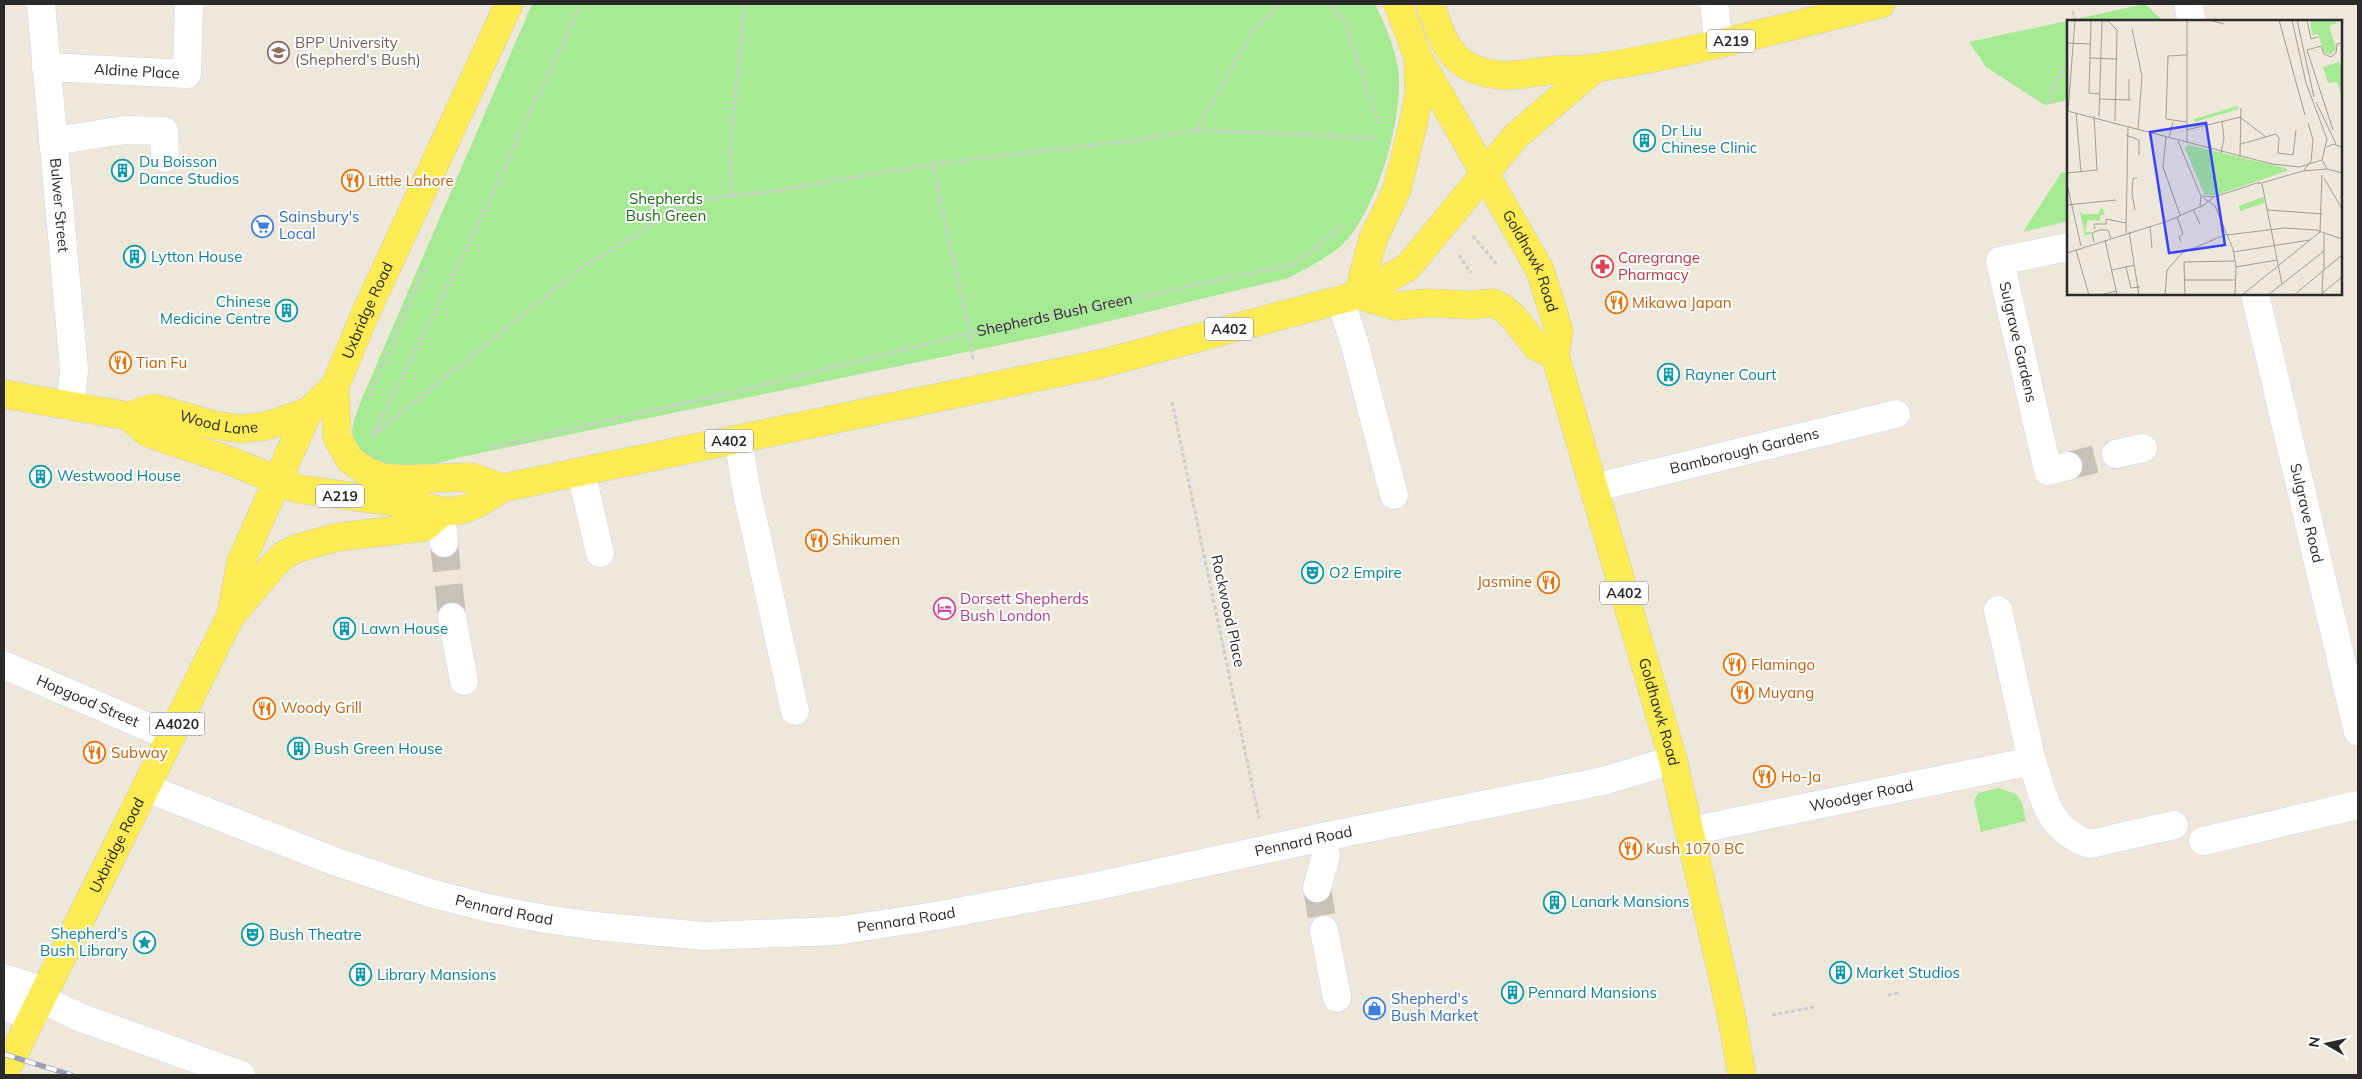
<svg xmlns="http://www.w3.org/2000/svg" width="2362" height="1079" font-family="Mulish,sans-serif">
<rect width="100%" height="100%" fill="#eee8db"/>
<g fill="#a5e993">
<path d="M532 4H1375C1385 24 1394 46 1398 68 1405 115 1376 214 1341 246 1326 259 1306 268 1289 278L1072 330 461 457 411 470 371 465C348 437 348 438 360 403Z"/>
<polygon points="2145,4 2163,21 2068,21 2068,100 2045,105 1986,67 1969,42"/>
<polygon points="2068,172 2068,221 2023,232 2061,173"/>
<polygon points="1999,788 2016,794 2022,803 2026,821 1981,832 1974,800 1978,793"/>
</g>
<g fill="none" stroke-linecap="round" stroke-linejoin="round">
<g stroke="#c7c2b8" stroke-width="28" stroke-dasharray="28 14" stroke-linecap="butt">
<polyline points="2068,466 2116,454"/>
<polyline points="444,543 452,617"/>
<polyline points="1317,888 1324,930"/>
</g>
<defs>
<g id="minor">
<path id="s2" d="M41 4 74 369 71 406"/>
<polyline points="1714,4 1719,44"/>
<polyline points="2188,4 2192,21"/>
<path id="s3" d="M46 67 187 74 189 4"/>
<polyline points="53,141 125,130 164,131 165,158"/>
<path id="s4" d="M2255 294 2358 732"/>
<polyline points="1340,299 1355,345 1394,495"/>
<polyline points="738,439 746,488 795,711"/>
<polyline points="2116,454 2143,448"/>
<polyline points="2068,466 2048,471 2000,261 2068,247"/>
<polyline points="581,472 600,553"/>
<path id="s5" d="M1593 488 1896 414"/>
<polyline points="441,513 444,543"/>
<polyline points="1998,610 2032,761"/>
<polyline points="452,617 464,681"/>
<path id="s6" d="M4 665 171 737"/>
<path id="s7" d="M146 788 334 861 430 893 492 909 546 919 596 926 704 936 836 931 935 916 1092 887 1323 837 1603 781 1673 760"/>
<path id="s8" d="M1690 831 2032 761C2045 800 2047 829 2090 844L2174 825"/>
<polyline points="2203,841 2358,805"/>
<polyline points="1317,888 1326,856 1323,837"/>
<polyline points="1324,930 1337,998"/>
<polyline points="4,978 45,991"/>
<polyline points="41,999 79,1017 241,1075"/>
<polyline points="4,1007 33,1016"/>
</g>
<g id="major">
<path id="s9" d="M1398 4 1418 57 1540 270 1559 331 1555 355 1673 760 1731 1013 1742 1075"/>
<path d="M1430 4C1439 29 1446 57 1472 68 1502 81 1524 73 1554 70 1568 69 1582 71 1596 68 1692 53 1786 27 1881 4"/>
<polyline points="1358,295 1373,239 1397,189 1413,125 1419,94 1418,61"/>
<polyline points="1358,295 1395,306 1428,303 1472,305 1493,303 1503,308 1514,318 1537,347 1555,355"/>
<polyline points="335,386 337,437 350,460 366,471 384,478 407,479 472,477 502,488"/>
<path id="s10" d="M4 394 128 416 154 408 214 425 240 429 266 426 308 412"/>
<path d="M128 416 148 433 233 462 298 489 424 506C457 519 475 506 502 488L1100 364 1358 295 1408 267 1515 137 1594 69"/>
<path id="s11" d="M231 615 241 562 308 412 335 386 366 312 509 4"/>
<path id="s12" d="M4 1074 230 617 272 567 284 555 298 548 338 537 425 527 441 513"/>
</g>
</defs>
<use href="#minor" stroke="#d0d1e4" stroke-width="29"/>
<use href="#major" stroke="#ccc" stroke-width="29"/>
<g stroke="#ccc" stroke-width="3" stroke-dasharray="4 2.5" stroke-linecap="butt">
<polyline points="1328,4 1345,21 1379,124"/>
<polyline points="2073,11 2075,21"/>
<path d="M2051 104C2050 86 2059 77 2068 63"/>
<polyline points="1197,130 1377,138"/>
<polyline points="2067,172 2068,177"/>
<polyline points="732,195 729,157 745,4"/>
<polyline points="1473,236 1498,266"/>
<polyline points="1459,255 1471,273"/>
<polyline points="973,359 970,333 932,164 1136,140 1197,130 1252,32 1280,4"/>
<polyline points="369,397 425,268"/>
<polyline points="1172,402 1259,818"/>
<polyline points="374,433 474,233 581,4"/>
<polyline points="373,435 579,270 685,204 696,200 768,192 932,164"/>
<path id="s1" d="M488 448 747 389 970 333 1294 264 1322 243 1343 223"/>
<polyline points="1888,995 1899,993"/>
<polyline points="1772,1015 1815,1007"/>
</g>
<use href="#minor" stroke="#fff" stroke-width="28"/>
<use href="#major" stroke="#fceb52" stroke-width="28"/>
<defs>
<polyline id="rail" points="4,1054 71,1075"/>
</defs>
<use href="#rail" stroke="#9d9eb6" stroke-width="5.5"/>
<use href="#rail" stroke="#fff" stroke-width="4" stroke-dasharray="11" stroke-linecap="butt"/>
</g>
<defs>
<symbol id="university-ring" viewBox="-11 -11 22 22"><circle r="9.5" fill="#fff" stroke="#8d6e63" stroke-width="1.5"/><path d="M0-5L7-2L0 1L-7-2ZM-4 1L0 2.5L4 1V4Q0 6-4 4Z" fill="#8d6e63"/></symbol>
<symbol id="building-ring" viewBox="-11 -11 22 22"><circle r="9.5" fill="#fff" stroke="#0f9aa8" stroke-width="1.5"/><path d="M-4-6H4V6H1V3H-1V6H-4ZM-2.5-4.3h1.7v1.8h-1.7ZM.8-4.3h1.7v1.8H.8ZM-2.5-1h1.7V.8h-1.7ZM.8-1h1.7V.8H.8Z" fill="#0f9aa8"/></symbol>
<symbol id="restaurant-ring" viewBox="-11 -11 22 22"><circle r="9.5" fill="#fff" stroke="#e8710a" stroke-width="1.5"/><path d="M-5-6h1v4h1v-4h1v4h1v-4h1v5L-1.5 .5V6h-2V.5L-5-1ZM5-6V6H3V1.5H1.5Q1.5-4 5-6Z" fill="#e8710a"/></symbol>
<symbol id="supermarket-ring" viewBox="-11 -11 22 22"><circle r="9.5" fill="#fff" stroke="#3f7fe0" stroke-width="1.5"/><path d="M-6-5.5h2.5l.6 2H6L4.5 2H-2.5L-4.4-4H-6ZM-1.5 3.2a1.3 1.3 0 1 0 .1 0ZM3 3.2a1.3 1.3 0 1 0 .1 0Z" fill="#3f7fe0"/></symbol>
<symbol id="pharmacy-ring" viewBox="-11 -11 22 22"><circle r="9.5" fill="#fff" stroke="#e0444e" stroke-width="1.5"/><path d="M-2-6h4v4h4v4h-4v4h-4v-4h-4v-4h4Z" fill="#e0444e"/></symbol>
<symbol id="theatre-ring" viewBox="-11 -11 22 22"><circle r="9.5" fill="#fff" stroke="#0f9aa8" stroke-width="1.5"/><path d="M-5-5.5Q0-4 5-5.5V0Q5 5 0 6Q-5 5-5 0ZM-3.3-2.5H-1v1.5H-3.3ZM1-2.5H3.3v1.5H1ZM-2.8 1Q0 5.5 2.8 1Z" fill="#0f9aa8"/></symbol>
<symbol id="hotel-ring" viewBox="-11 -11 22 22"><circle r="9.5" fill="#fff" stroke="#d1479c" stroke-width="1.5"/><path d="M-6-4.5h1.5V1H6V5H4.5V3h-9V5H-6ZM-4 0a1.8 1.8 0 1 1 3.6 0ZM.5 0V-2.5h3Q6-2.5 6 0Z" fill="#d1479c"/></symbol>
<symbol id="sight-ring" viewBox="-11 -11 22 22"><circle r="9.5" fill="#fff" stroke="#0f9aa8" stroke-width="1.5"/><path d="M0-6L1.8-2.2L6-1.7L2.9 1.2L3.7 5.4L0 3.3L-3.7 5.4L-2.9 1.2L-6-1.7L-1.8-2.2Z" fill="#0f9aa8"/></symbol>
<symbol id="shop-ring" viewBox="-11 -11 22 22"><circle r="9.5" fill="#fff" stroke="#3f7fe0" stroke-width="1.5"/><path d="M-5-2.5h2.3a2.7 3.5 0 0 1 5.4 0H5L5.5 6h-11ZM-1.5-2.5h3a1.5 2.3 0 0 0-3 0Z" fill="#3f7fe0"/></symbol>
</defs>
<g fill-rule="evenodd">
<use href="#university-ring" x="266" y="40" width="25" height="25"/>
<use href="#building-ring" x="1632" y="128" width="25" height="25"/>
<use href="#building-ring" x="110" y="158" width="25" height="25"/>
<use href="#restaurant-ring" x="340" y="168" width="25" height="25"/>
<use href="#supermarket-ring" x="250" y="214" width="25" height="25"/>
<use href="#building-ring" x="122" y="244" width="25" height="25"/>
<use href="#pharmacy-ring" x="1590" y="254" width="25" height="25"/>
<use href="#restaurant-ring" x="1604" y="290" width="25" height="25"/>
<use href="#building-ring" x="274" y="298" width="25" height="25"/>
<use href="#restaurant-ring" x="108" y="350" width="25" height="25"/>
<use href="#building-ring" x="1656" y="362" width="25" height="25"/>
<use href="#building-ring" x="28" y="464" width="25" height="25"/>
<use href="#restaurant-ring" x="804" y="528" width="25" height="25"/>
<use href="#theatre-ring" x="1300" y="560" width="25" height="25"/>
<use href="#restaurant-ring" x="1536" y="570" width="25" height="25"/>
<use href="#hotel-ring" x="932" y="596" width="25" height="25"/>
<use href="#building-ring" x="332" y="616" width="25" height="25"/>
<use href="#restaurant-ring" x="1722" y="652" width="25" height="25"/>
<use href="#restaurant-ring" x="1730" y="680" width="25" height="25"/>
<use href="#restaurant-ring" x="252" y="696" width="25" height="25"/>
<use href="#building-ring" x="286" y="736" width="25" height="25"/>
<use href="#restaurant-ring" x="82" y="740" width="25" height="25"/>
<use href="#restaurant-ring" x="1752" y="764" width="25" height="25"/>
<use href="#restaurant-ring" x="1618" y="836" width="25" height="25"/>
<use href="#building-ring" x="1542" y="890" width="25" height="25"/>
<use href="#theatre-ring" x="240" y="922" width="25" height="25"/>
<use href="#sight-ring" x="132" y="930" width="25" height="25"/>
<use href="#building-ring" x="1828" y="960" width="25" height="25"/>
<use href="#building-ring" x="348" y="962" width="25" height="25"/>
<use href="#building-ring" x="1500" y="980" width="25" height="25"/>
<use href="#shop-ring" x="1362" y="996" width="25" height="25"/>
</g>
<g text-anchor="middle" stroke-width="4" stroke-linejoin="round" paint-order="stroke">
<g fill="#fff" stroke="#6a6a6a" stroke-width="1">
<rect x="1707" y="29.5" width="48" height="23" rx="4"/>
<rect x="1205" y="317.5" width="48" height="23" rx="4"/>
<rect x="705" y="429.5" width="48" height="23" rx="4"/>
<rect x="316" y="484.5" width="48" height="23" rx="4"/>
<rect x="1600" y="581.5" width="48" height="23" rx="4"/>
<rect x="149.5" y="712.5" width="55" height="23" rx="4"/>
</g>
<g font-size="14" font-weight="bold" fill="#2a2a2a">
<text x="1731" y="46">A219</text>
<text x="1229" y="334">A402</text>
<text x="729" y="446">A402</text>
<text x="340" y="501">A219</text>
<text x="1624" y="598">A402</text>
<text x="177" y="729">A4020</text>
</g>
<g font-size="15" fill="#785e54" stroke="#fff" text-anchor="start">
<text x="295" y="48">BPP University<tspan x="295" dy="17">(Shepherd's Bush)</tspan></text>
</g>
<g font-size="15" fill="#2a2a2a" stroke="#fff">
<text dy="5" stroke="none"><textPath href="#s3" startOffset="91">Aldine Place</textPath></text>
<text dy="5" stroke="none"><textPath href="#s2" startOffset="202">Bulwer Street</textPath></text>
<text dy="5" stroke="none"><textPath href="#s9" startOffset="290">Goldhawk Road</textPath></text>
<text dy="5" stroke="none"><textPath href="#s11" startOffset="338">Uxbridge Road</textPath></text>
<text dy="5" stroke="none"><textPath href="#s1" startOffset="582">Shepherds Bush Green</textPath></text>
<text transform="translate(2018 342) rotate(77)" y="5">Sulgrave Gardens</text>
<text dy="5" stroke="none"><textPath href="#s10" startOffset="220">Wood Lane</textPath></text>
<text dy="5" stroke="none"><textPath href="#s5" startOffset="156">Bamborough Gardens</textPath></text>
<text dy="5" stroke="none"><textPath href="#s4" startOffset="225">Sulgrave Road</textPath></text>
<text transform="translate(1228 611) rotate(78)" y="5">Rockwood Place</text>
<text dy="5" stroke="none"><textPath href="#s6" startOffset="91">Hopgood Street</textPath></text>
<text dy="5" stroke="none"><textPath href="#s9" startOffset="762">Goldhawk Road</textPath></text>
<text dy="5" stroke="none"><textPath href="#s8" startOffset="175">Woodger Road</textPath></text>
<text dy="5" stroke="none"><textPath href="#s7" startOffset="1189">Pennard Road</textPath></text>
<text dy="5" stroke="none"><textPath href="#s12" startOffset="255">Uxbridge Road</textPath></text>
<text dy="5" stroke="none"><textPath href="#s7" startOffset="379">Pennard Road</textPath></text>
<text dy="5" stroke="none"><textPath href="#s7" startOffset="784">Pennard Road</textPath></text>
</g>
<g font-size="15" fill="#0d838f" stroke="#fff" text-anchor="start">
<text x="1661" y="136">Dr Liu<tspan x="1661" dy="17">Chinese Clinic</tspan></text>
<text x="139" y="167">Du Boisson<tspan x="139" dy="17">Dance Studios</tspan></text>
<text x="151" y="262">Lytton House</text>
<text x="271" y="307" text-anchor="end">Chinese<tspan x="271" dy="17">Medicine Centre</tspan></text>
<text x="1685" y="380">Rayner Court</text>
<text x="57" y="481">Westwood House</text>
<text x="1329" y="578">O2 Empire</text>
<text x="361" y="634">Lawn House</text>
<text x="314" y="754">Bush Green House</text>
<text x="1571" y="907">Lanark Mansions</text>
<text x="128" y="939" text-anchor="end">Shepherd's<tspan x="128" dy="17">Bush Library</tspan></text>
<text x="269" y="940">Bush Theatre</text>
<text x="1856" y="978">Market Studios</text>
<text x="377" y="980">Library Mansions</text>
<text x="1528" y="998">Pennard Mansions</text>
</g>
<g font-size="15" fill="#c56008" stroke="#fff" text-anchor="start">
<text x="368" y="186">Little Lahore</text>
<text x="1632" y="308">Mikawa Japan</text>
<text x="136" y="368">Tian Fu</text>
<text x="832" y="545">Shikumen</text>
<text x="1532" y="587" text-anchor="end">Jasmine</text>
<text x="1751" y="670">Flamingo</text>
<text x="1758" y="698">Muyang</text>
<text x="281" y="713">Woody Grill</text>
<text x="111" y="758">Subway</text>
<text x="1781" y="782">Ho-Ja</text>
<text x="1646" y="854">Kush 1070 BC</text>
</g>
<g font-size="15" fill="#1b6e14" stroke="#fff">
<text x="666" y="204">Shepherds<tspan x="666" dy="17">Bush Green</tspan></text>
</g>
<g font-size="15" fill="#366cbe" stroke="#fff" text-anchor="start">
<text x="279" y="222">Sainsbury's<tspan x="279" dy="17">Local</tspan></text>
<text x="1391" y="1004">Shepherd's<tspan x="1391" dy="17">Bush Market</tspan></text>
</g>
<g font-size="15" fill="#be3a42" stroke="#fff" text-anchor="start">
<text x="1618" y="263">Caregrange<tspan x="1618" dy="17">Pharmacy</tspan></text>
</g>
<g font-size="15" fill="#b23c85" stroke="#fff" text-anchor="start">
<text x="960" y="604">Dorsett Shepherds<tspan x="960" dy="17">Bush London</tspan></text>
</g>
</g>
<g transform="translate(2067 20)">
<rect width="275" height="275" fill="#eee8db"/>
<path d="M243 0 268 1 270 3 262 6 269 28 264 35 257 32 251 14 245 15ZM272 42 275 51V76L270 62 261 63 256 47ZM171 86 172 89 128 102 127 99ZM121 125 219 148 220 151 146 176 137 174 118 128ZM196 177 198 183 173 191 172 186ZM35 187 38 195H33V201L21 200 18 212H25L23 214 13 217 18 215 12 189 15 194H31Z" fill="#a5e993"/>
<path fill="none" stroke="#a09c94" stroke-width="1" d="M24 0 22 73 33 74M25 0 41 1 50 10 48 101M142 0 157 4M212 0 238 95M225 0 239 63 260 119 255 140 260 149 275 153M230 0 247 77M240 0 244 19 251 17M65 9 75 56 71 109M0 23 23 24M23 38 50 39M33 79 64 80M62 80V59M249 82 269 124M0 91 205 144 232 147 255 140M1 91 8 0M9 93 14 152M32 97 35 1M174 98 199 117M119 102 99 99 101 36 119 35M119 110 174 97M266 110 240 30 254 26 257 34 264 37 269 33 270 24 275 23M59 115 72 120V135M99 117 96 147 113 195M102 118 106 102M111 121 134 176 133 186M120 123V0M174 124 209 114 212 118 211 133 226 135 229 110M260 127 266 124 275 127M154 133 157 118 155 102M173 137 174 88M237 150 244 141 246 120 241 103M0 153 30 150 27 96M257 158 275 189M0 164 14 226M191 164 236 151 260 149M195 164 215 264M134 176 148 186 166 229 169 247 168 275M136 176 147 177 193 162M0 185 49 180M126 189 133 204M68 190 65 174 66 158H70M201 190 256 194M110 197 116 214 112 217 114 222M83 206 85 228M28 209 27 204H39V199L59 203M62 212 72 275M253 212 255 155M59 213 61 106M160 215 217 208 249 210 275 219M38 220 50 275M27 222 25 213 32 210H41L44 218M9 230 22 275M166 232 243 220M0 233 101 201 137 185 147 177M59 247 64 268 73 267M169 247 210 240M45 250 68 245M257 250V214M118 260H169M255 274 256 251M32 275 50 271M98 275 100 250 115 233 160 214M118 275 117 242 168 241M175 275 253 212M201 275 257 231M227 275 275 235M253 275 275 257"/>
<path fill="#3742ff" fill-opacity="0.15" stroke="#3742ff" stroke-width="2.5" d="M139 103 158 225 102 233 83 112Z"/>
<rect width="275" height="275" fill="none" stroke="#2a2a2a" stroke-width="2.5"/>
</g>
<rect width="2362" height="1079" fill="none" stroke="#2a2a2a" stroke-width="10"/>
<g transform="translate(2327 1044) rotate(279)" stroke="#ffffff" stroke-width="4" paint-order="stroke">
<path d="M0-4L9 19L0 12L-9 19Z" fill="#2a2a2a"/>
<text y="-8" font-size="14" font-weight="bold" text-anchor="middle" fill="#2a2a2a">N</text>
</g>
</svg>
